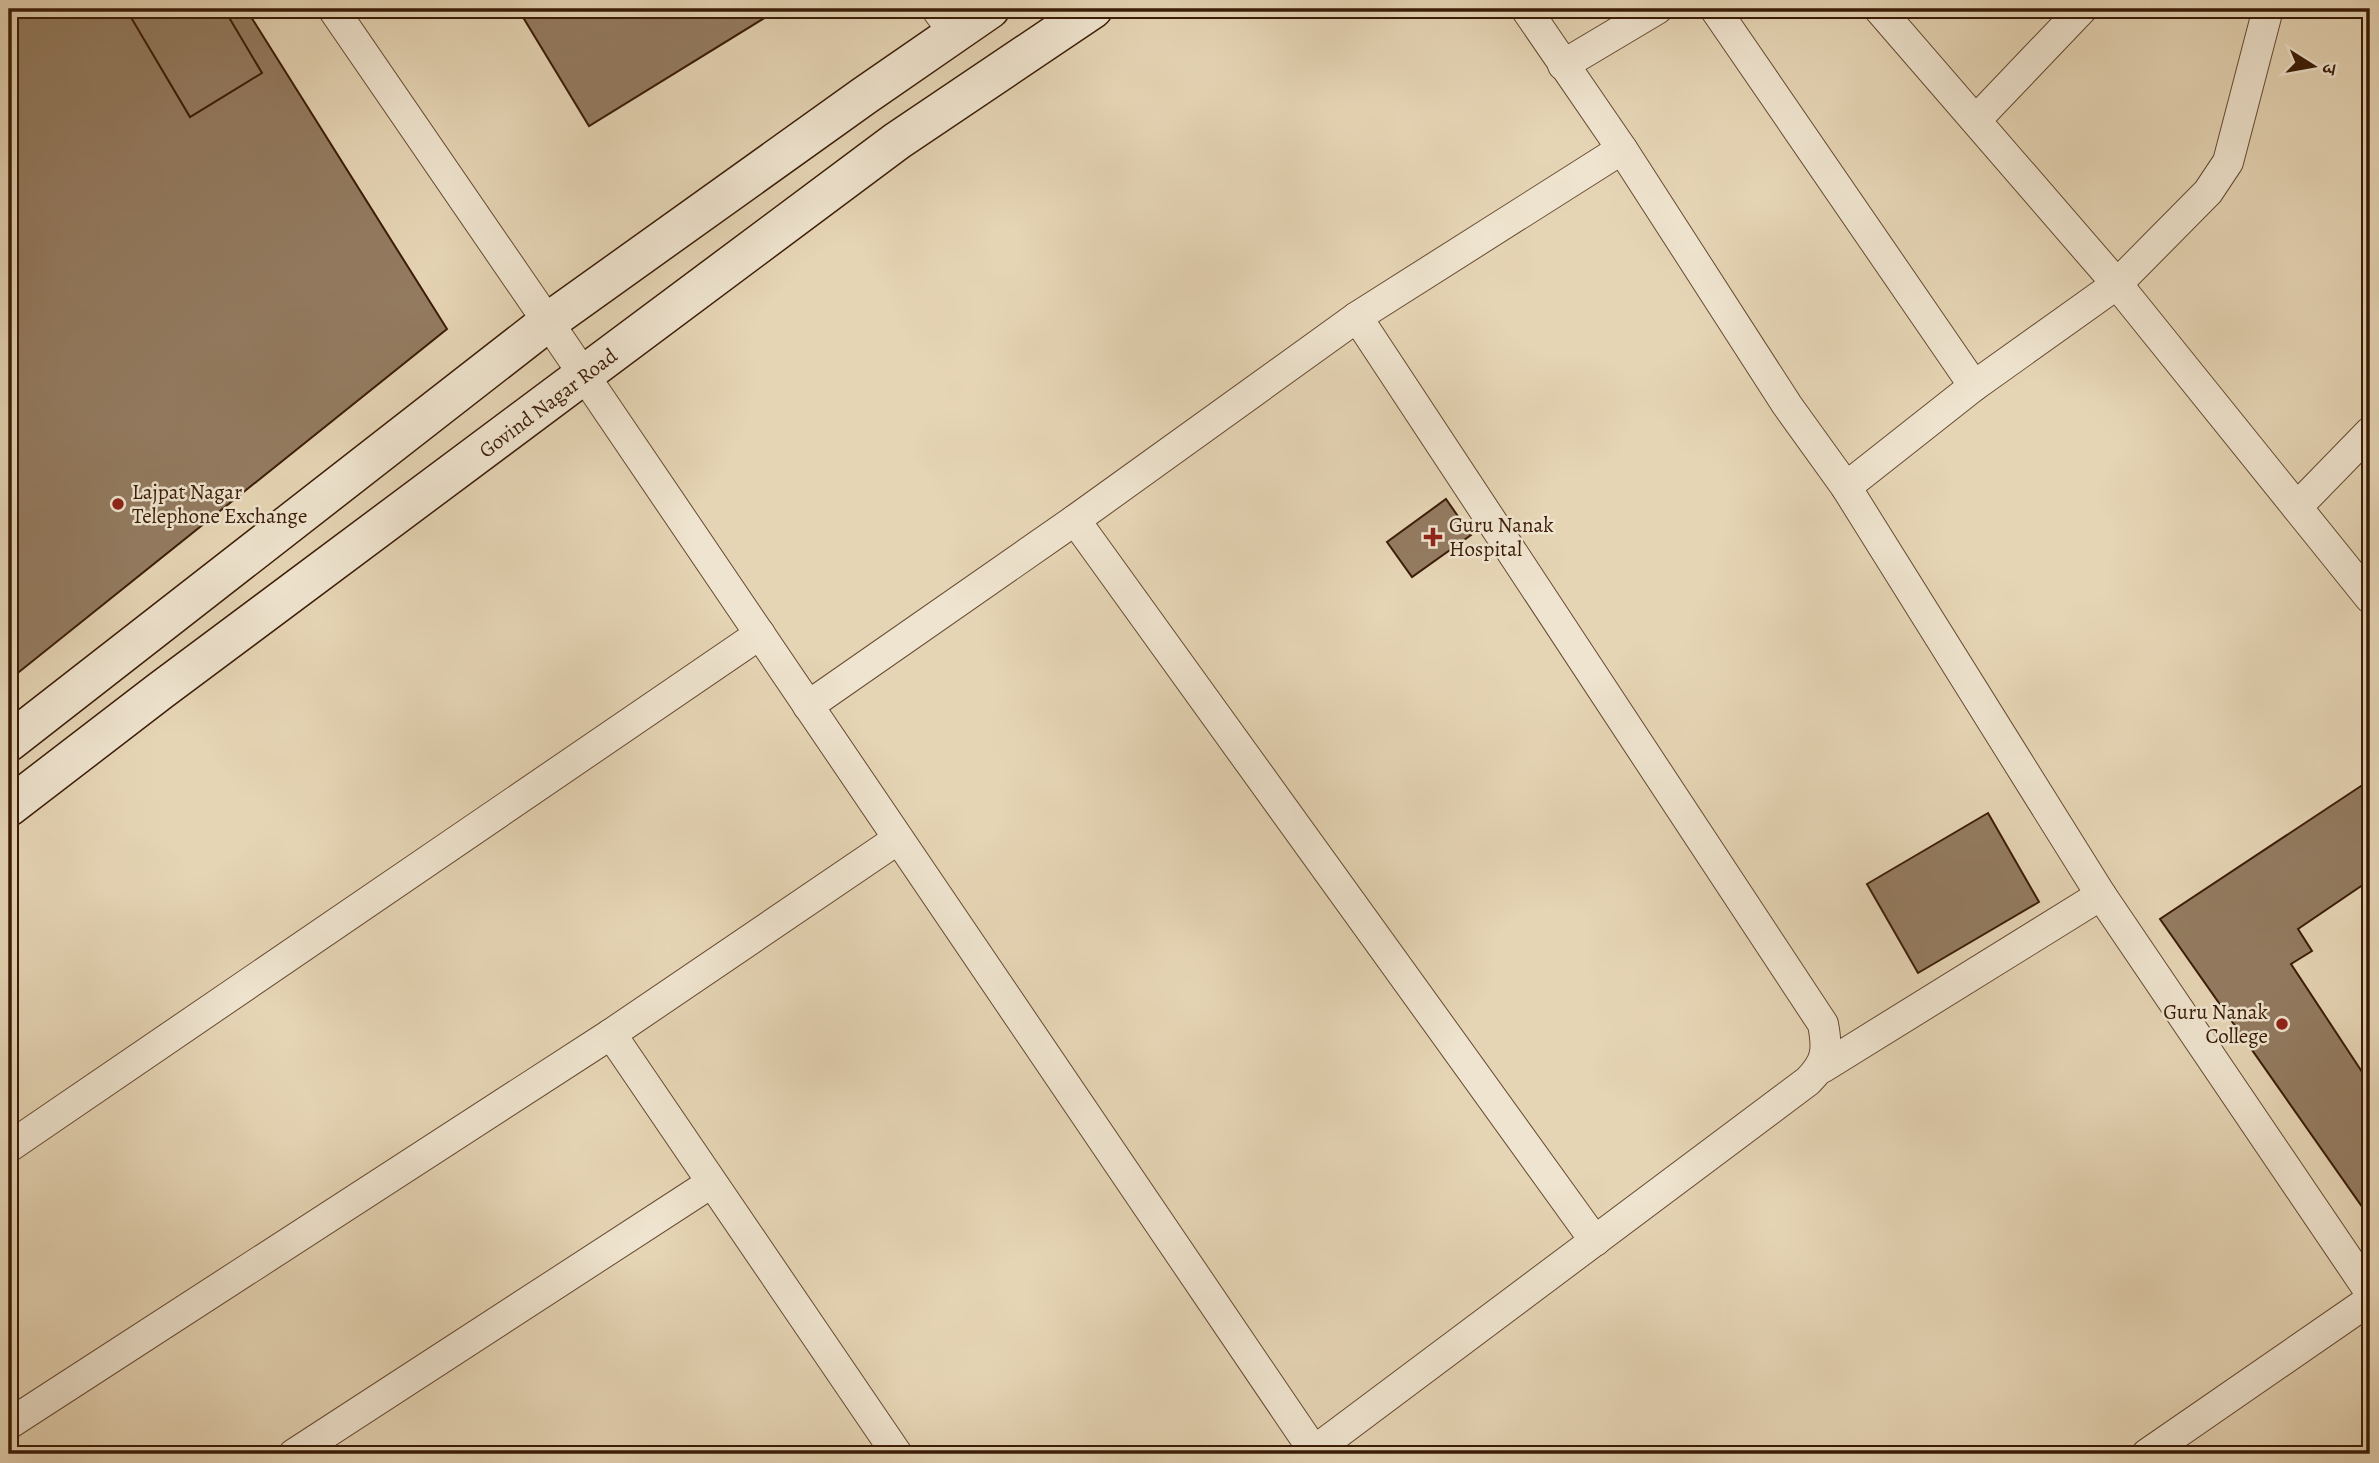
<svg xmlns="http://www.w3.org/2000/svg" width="2379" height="1463" font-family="Alegreya,'Noto Serif Devanagari',serif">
<rect width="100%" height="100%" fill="#e6d5b5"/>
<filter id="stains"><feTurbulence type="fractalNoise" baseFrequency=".00286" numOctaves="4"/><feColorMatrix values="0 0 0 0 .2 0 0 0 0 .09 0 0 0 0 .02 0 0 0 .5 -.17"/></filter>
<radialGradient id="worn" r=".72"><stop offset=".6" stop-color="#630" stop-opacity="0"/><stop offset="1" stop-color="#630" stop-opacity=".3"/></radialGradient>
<g fill="#947c61" stroke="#3b1c07" stroke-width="2">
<polygon points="9,9 246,9 447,329 9,680"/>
<polygon points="126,9 224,9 262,73 190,117"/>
<polygon points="518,9 779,9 589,126"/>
<polygon points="1446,499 1471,535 1412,577 1387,542"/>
<polygon points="2370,780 2370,880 2298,929 2312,951 2291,964 2370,1084 2370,1218 2160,919"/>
<polygon points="1988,813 2039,902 1918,973 1867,884"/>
</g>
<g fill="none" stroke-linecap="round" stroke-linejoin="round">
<defs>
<polyline id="lane" points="928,9 948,37"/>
<g id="street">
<polyline points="333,9 548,322 1316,1454"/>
<polyline points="1526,9 1622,149 1787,405 1846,487 2101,895 2370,1292"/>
<polyline points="1715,9 1974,386"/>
<polyline points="1879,9 2117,284 2370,598"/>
<polyline points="1563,65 1657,9"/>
<polyline points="1976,120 2082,9"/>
<polyline points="1846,487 1974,386 2117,284 2208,192 2228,162 2268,9"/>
<polyline points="2297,507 2370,432"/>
<polyline points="1075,520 1595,1241"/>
<polyline points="808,706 1075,520 1357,317 1622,149"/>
<polyline points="611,1034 897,1454"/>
<polyline points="1822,1068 2101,895"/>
<polyline points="9,1147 760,634"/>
<polyline points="9,1424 611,1034 898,839"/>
<path d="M1314 1451 1808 1081C1827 1062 1828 1050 1823 1024L1357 317"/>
<polyline points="294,1454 711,1183"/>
<polyline points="2147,1454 2370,1300"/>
</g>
<g id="secondary">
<polyline points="9,742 548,322 864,96 990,9"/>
<polyline points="9,807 160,691 897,141 1093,9"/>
</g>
</defs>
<use href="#lane" stroke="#664a32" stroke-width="18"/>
<use href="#street" stroke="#664a32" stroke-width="32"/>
<use href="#secondary" stroke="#3b1c07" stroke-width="41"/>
<use href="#lane" stroke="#efe4cf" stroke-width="16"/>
<use href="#street" stroke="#efe4cf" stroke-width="30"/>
<use href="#secondary" stroke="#efe4cf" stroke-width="38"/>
</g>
<g fill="#8f2418" stroke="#efe4cf" stroke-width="2.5">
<circle cx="118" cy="504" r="7"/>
<path d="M1429.5 526.5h7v7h7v7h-7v7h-7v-7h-7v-7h7z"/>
<circle cx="2282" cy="1024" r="7"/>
</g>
<g text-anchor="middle" stroke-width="5" stroke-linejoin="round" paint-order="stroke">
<g font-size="21" fill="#3b1c07" stroke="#efe4cf">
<text transform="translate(548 403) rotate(-37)" y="7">Govind Nagar Road</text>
</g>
<g font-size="21" fill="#3b1c07" stroke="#efe4cf" text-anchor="start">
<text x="132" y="499">Lajpat Nagar<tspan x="132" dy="24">Telephone Exchange</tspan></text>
<text x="1449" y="532">Guru Nanak<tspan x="1449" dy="24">Hospital</tspan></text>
<text x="2268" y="1019" text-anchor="end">Guru Nanak<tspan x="2268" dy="24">College</tspan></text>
</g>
</g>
<rect width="2379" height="1463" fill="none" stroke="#e6d5b5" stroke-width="35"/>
<rect x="10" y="10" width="2358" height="1442" fill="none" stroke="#3b1c07" stroke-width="3.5"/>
<rect x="18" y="18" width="2344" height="1428" fill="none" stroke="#3b1c07" stroke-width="2"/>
<g transform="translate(2313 66) rotate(101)" stroke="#efe4cf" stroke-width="5" paint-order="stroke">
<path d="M0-5L12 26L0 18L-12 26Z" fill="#3b1c07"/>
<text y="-10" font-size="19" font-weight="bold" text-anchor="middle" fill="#3b1c07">उ</text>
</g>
<rect width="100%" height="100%" filter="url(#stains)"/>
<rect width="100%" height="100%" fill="url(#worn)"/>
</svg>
